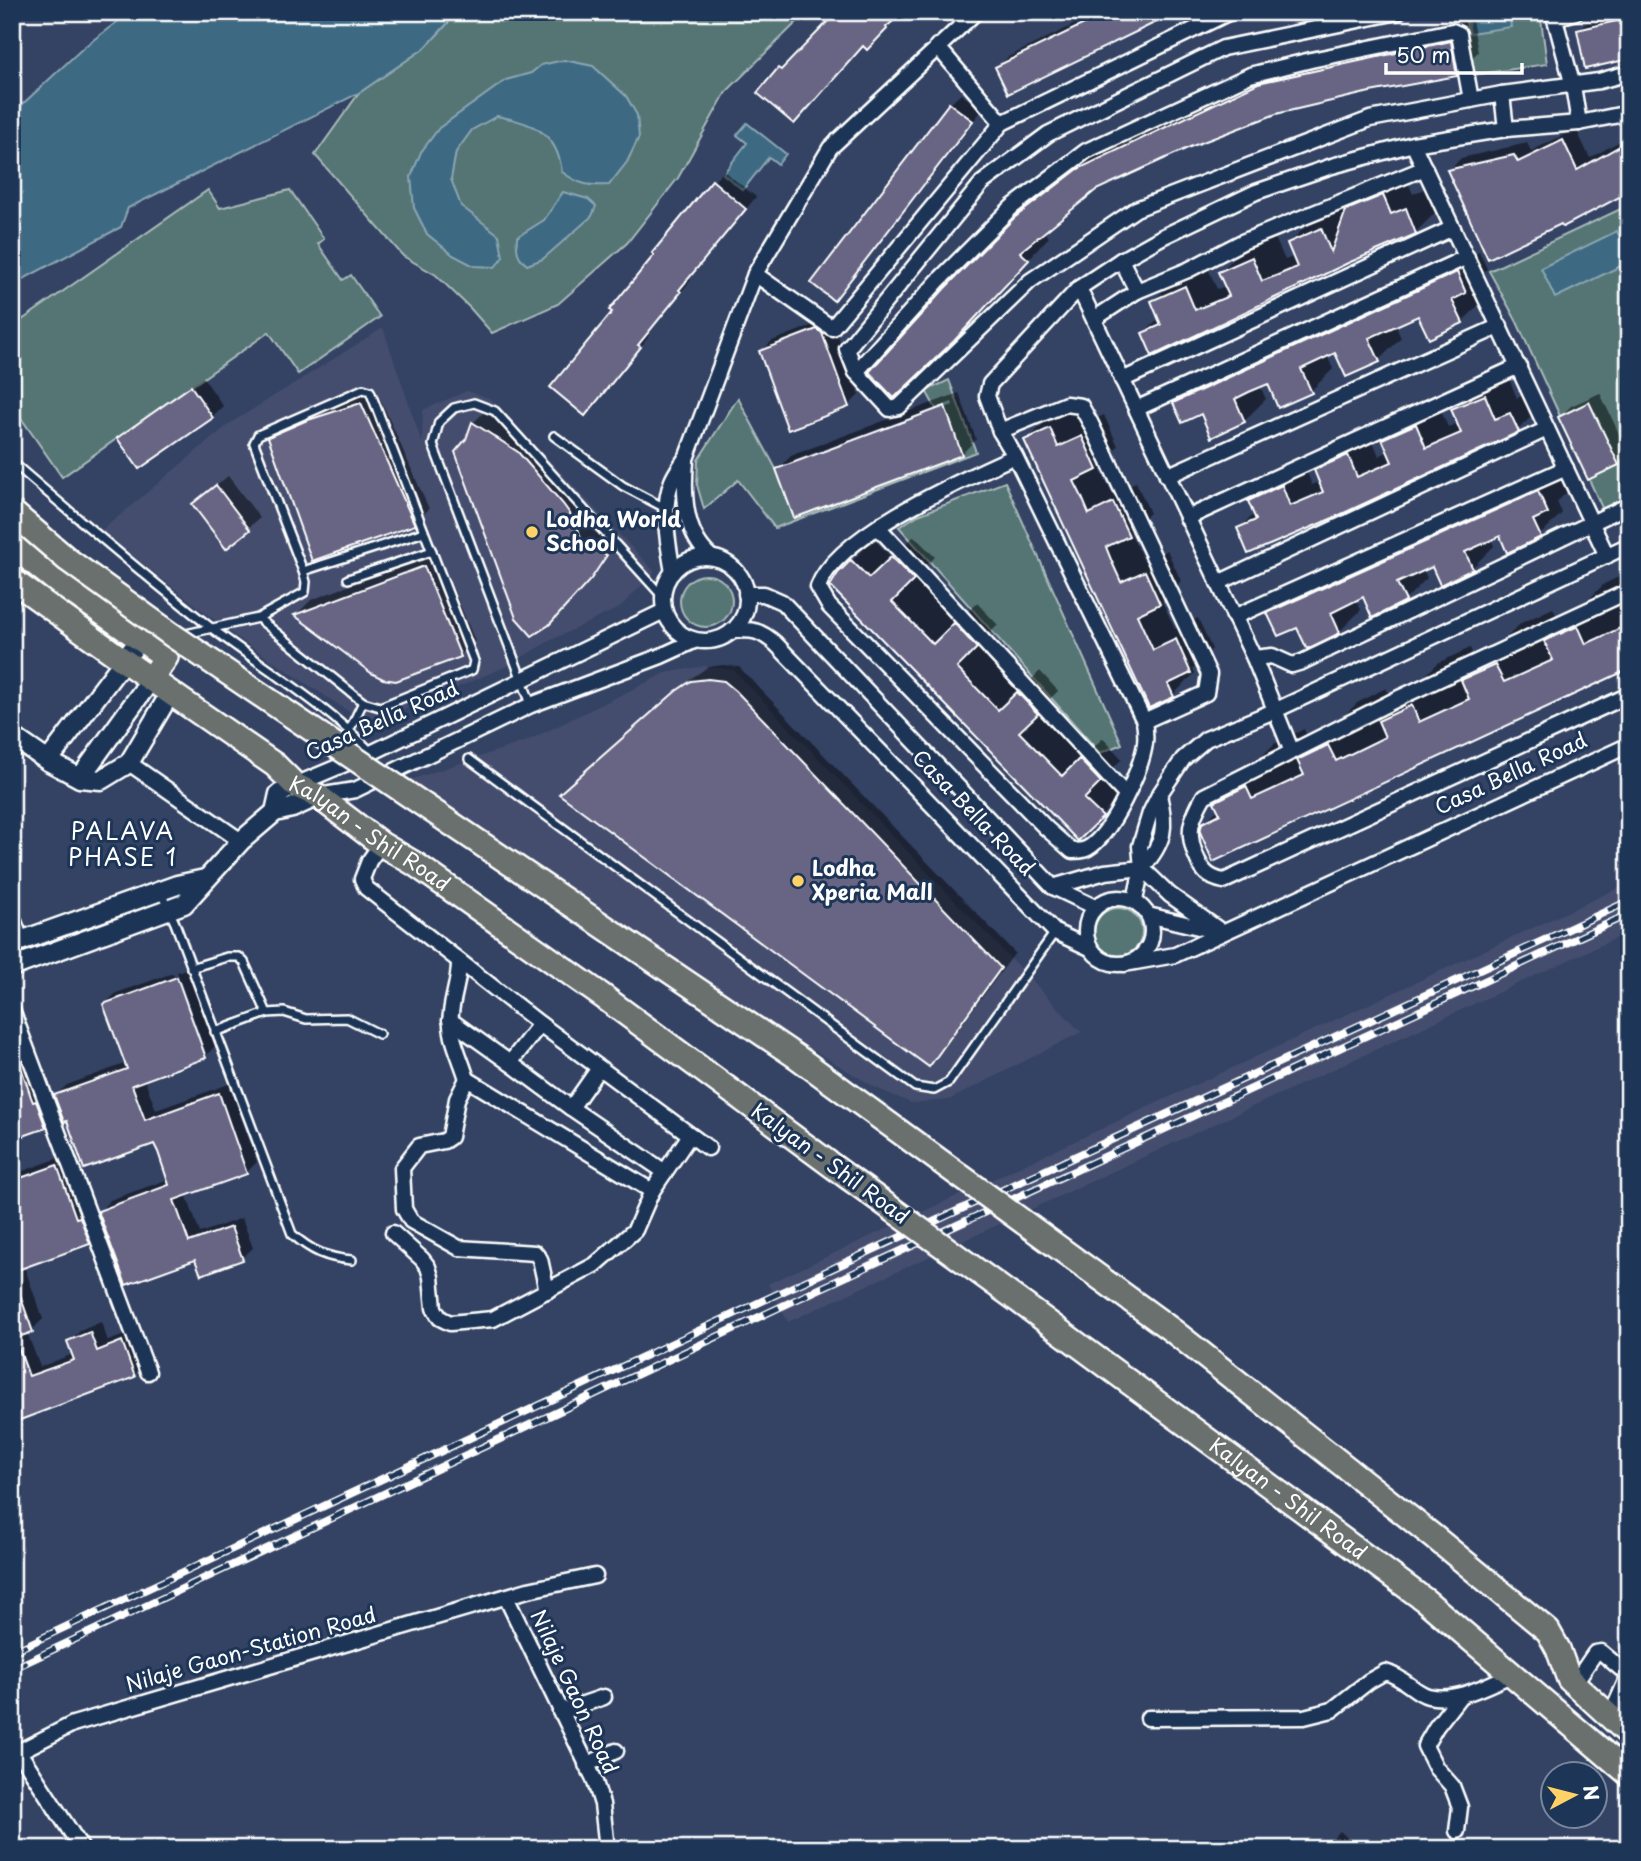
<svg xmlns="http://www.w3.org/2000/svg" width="1641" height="1861" font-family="'Playpen Sans',sans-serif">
<rect width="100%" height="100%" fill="#344364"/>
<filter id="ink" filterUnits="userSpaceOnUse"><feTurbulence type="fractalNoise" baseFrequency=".0143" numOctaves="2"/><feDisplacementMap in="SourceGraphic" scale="14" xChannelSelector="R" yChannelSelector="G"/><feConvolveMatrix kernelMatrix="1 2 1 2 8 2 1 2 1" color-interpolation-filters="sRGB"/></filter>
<g filter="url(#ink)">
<g fill="#444d6e">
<polygon points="383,328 422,443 423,410 467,391 491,399 655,572 619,608 551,640 507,666 369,725 235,636 101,531 229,424"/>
<polygon points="705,666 734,670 1081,1032 949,1100 911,1103 876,1088 383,789 527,741 666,673"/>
<polygon points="1629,883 1629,932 788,1322 768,1284"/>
</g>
<g fill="#547474" stroke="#aababa" stroke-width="2">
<polygon points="458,12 807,12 726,92 678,178 627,243 558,304 492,333 470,308 436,275 403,256 315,155 359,93 426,47"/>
<polygon points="1465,12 1540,12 1547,64 1472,75"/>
<polygon points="208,190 220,208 290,190 324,239 318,244 343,280 351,275 380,317 298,374 269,332 62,477 12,405 12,327"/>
<polygon points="1629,205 1629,500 1603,510 1517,322 1489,271"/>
<polygon points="949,380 976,452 775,528 738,480 704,509 697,485 698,460 738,398 776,469 794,518 962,455 926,391"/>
<polygon points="1005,482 1122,744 1100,753 899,527 918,515"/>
<circle cx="706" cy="601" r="26"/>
<circle cx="1118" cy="932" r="24"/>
</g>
<g fill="#3e6a82" stroke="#8ba6b4" stroke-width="2">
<polygon points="130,12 458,12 426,47 359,93 128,208 121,227 12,285 12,114 84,47"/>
<polygon points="1488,12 1509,12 1511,27 1470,33 1467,15"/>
<path d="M564 60 593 66 626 96 637 115 639 137 627 162 609 185C588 186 580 185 562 172 557 132 533 123 497 116L472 130 456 152 451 179 461 206 499 235 503 257 495 267 474 266 453 255 427 234 414 208 411 177 421 152 439 128 506 80 531 73 541 65Z"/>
<polygon points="747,123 786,154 778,164 769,157 743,190 723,174 747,143 737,135"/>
<path d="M563 192 588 199 596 206 592 216 543 259 527 265C517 257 516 249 517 237L544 220Z"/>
<polygon points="1617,231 1629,256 1629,262 1555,298 1541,268"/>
</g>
<g fill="#0007" fill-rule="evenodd">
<polygon points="1100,12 1174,12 997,68 1008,57"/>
<polygon points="1597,12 1629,12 1629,56 1579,31"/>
<polygon points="1472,20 1478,52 1456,74 1370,90 1275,113 1189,146 1095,188 1043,231 1049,237 976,317 946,289 1038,197 1102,147 1282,61"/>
<polygon points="961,94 982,110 845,288 834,299 950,104"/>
<polygon points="1576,129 1590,158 1629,136 1629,190 1449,171 1461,158 1527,143 1531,151"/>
<polygon points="724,171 756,197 689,278 691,280 647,333 650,335 595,403 614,312 713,182"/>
<polygon points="1405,175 1413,194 1428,187 1437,211 1415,233 1144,333 1160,318 1153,301 1175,279 1207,266 1217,289 1226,286 1220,272 1242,250 1274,236 1285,260 1295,256 1289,243 1311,221 1343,207 1346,213 1370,189"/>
<polygon points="1479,251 1487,269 1475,282 1484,300 1462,322 1419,313 1395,324 1401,338 1379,360 1336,351 1327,355 1333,369 1311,391 1268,382 1260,386 1266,399 1244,421 1175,403 1197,381"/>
<polygon points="829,319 833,322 859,395 848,406 761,351 772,341"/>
<polygon points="1507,374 1517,398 1532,392 1540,408 1518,430 1239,529 1255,513 1250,501 1272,479 1304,465 1312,485 1321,481 1317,471 1339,449 1370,434 1379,456 1389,451 1384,440 1406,418 1438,403 1448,427 1458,423 1453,410 1475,388"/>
<polygon points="203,377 223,406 212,417 119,438 130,428"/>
<polygon points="376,389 429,509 414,523 270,438 285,423 321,407"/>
<path d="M959 393 976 439 962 454 778 469 792 455ZM952 402 953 405 793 464V461Z"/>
<polygon points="1600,393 1628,453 1618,464 1560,417 1571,406"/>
<polygon points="1072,408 1081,426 1104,415 1118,446 1099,466 1102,473 1112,493 1136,482 1150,513 1130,532 1144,561 1167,550 1181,581 1162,601 1175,629 1198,618 1212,649 1193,669 1195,673 1173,695 1026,441 1048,419"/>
<polygon points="484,412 529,442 574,493 586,511 593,531 616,544 601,566 582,588 468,439 473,423"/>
<polygon points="1560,470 1569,490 1557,502 1562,513 1540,535 1501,533 1491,538 1494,546 1472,568 1433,565 1423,569 1427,578 1405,600 1364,595 1356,599 1361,610 1339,632 1298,625 1269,613 1291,591"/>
<polygon points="228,476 260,518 226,546 194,504"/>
<polygon points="914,536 935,557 913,579 956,623 977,603 998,625 978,645 1021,690 1040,671 1058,691 1040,709 1085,755 1103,738 1122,759 1105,776 1123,794 1078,839 839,574 874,539 892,558"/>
<polygon points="438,552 475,641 460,655 297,614 311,600"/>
<polygon points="1629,572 1629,667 1204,823 1219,808 1216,802 1274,744 1304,729 1310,743 1323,737 1357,703 1386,688 1394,704 1399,701 1438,663 1470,648 1477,665 1480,664 1521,623 1553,608 1562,626 1604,584"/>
<polygon points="723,665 739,667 1015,953 943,1050 929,1064 576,780 693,677 708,667"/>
<polygon points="188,968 215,1046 205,1057 144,1078 156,1110 229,1084 257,1162 246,1173 186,1194 200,1233 242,1218 253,1248 242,1258 197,1258 100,1211 110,1200 169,1179 155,1142 68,1118 56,1095 67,1085 127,1063 105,1004 116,993 173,973 202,1053 206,1053 177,972"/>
<polygon points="25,1039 56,1116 45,1127 12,1138 12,1043"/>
<polygon points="67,1155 100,1232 89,1243 24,1266 43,1319 32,1330 27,1332 40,1367 73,1354 69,1342 80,1331 101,1322 108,1341 133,1332 145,1365 134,1375 12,1421 12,1175"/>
<polygon points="1340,1831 1359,1849 1323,1849"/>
<polygon points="1289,1843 1290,1849 1263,1849 1265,1847"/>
</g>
<g fill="#686584" stroke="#fff" stroke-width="2">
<polygon points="837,12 904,12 886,27 887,29 867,50 863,46 794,124 757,93 778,68 781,70"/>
<polygon points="1109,12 1177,12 1008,94 995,67"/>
<polygon points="1629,18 1629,59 1585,69 1577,30"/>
<polygon points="1451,41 1457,76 1370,92 1276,114 1190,147 1096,190 1020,252 1029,260 954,341 894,398 869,372 945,288 1014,218 1078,169 1258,83"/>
<polygon points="949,103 973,121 834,301 811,283"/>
<polygon points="1563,140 1577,170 1629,141 1629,192 1563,227 1561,224 1488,259 1447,170 1514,155 1518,162"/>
<polygon points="712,180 746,209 679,290 681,292 638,345 641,347 585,416 550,387 612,312 609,310 654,255 652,253"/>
<polygon points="1383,195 1391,214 1406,208 1416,234 1348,263 1152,356 1142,333 1161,325 1151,301 1185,286 1195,310 1229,296 1218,272 1252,257 1262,281 1278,275 1297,267 1287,243 1321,228 1331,252 1346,210"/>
<polygon points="1457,272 1466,293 1452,300 1463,323 1429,339 1418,316 1369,338 1380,362 1346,377 1335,353 1316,362 1301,369 1312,393 1278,408 1268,384 1249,392 1235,399 1245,422 1211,438 1201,414 1182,423 1173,403"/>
<polygon points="817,329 822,333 849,407 788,430 759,351"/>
<polygon points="191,386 213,418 139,469 117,438"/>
<polygon points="1485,395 1495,419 1510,413 1519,432 1333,518 1248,554 1237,528 1256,520 1248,501 1282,485 1290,506 1323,492 1314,470 1348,455 1357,477 1392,462 1382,439 1416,424 1426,448 1461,433 1451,409"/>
<polygon points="1589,402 1619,465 1588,480 1558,417"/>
<polygon points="361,403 415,525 312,561 268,437 305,421"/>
<polygon points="945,406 962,455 794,518 776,469"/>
<polygon points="472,422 518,452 563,504 576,522 582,542 607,555 591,579 571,601 549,625 532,636 516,618 455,452 466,439"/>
<polygon points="1050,428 1058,447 1082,436 1097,470 1074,481 1081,495 1089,514 1113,502 1129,536 1106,547 1112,562 1121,582 1145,571 1160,604 1137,615 1153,650 1176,639 1191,673 1168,684 1174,697 1149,708 1024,440"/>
<polygon points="216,485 250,530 226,549 192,504"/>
<polygon points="1538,491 1548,513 1533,520 1541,537 1507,553 1500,536 1465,552 1473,569 1440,585 1432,567 1397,583 1406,601 1372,618 1363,597 1331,613 1340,633 1307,649 1297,628 1278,636 1267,613"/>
<polygon points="891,557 914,580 892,602 933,644 954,623 977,648 957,668 998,710 1017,692 1038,714 1019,732 1062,776 1079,759 1101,782 1084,799 1103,817 1078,841 830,586 838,573 851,560 869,578"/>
<polygon points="424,566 461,657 396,681 383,679 371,673 294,615"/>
<polygon points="1629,624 1629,669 1213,862 1200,832 1202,823 1220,814 1214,802 1246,786 1252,799 1304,775 1297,760 1328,745 1336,761 1385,737 1378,721 1412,705 1419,722 1469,699 1461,680 1495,665 1504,682 1553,660 1544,641 1578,626 1586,644"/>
<polygon points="708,679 724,681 736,691 1001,968 929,1067 559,794 676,691 691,681"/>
<polygon points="177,977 206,1058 132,1085 145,1120 219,1093 247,1174 174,1200 189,1242 231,1227 243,1260 201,1275 195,1260 126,1285 98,1211 169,1185 158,1152 154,1144 84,1169 67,1121 64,1122 54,1095 127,1069 103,1004"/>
<polygon points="15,1049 31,1097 33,1102 36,1101 46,1128 12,1140 12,1050"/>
<polygon points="57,1165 76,1218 80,1217 90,1244 12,1272 12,1181"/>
<polygon points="14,1278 33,1332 15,1338 29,1376 74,1360 67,1341 90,1332 97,1351 122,1341 135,1377 12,1423 12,1279"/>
</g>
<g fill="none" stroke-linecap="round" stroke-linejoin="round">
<defs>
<g id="service">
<polyline points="554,436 623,486 667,509"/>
<path d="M12 462C77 518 143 574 210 627 264 668 324 703 371 752"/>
<polyline points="303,571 424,532"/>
<polyline points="348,579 432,551"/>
<polyline points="181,635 258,618 305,592 306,582 303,571 254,443 258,435 363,389 370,391 474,661 472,670 380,707 363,702 258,618"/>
<polyline points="531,704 433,445 439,422 454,408 474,403 495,411 663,597"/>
<polyline points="349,731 363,702"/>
<polyline points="469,759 915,1087 934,1090 949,1082 1055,932"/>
<path d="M160 891 175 923 292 1234C311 1251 327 1258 352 1260"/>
<polyline points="12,906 24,938"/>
<polyline points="191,968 227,957 239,957 244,962 267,1013"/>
<polyline points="215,1032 267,1013 284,1012 306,1019 347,1018 379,1034"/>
</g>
<g id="minor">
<polyline points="1398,12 1223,48 1048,134 982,183 847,349 856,372 890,409 899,407 1030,281 1136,209 1370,119 1502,94 1599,81 1629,73"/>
<polyline points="1553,12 1573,86 1579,123"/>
<polyline points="1555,18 1576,12"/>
<polyline points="937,46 1002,123"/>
<polyline points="1502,94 1506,129"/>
<polyline points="1413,144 1607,556"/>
<polyline points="1121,260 1137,291"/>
<polyline points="755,274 832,328 1002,123 1230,12"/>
<polyline points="1079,288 1254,658 1292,752"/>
<polyline points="1094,319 1137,291 1188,270 1242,242 1425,168"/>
<polyline points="856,372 938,281 1012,207 1086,151 1250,75 1311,60 1452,31 1459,34 1471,100"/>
<polyline points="1122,380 1453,228"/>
<polyline points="1136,409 1467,257"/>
<polyline points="1000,431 1066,404 1081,406 1091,424 1209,674 1206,693 1144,721"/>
<path d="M1015 456C965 479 837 534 818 587L829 606 1046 828 1072 851C1078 851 1083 851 1088 848 1111 835 1142 769 1145 743 1146 736 1145 728 1144 721L1015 456 1000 431 987 396 990 384 1079 288 1121 260 1162 237 1256 192 1332 166 1413 144 1506 129 1579 123 1629 113"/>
<path d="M686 461C683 494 684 534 711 557"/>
<polyline points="1167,476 1500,326"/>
<polyline points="1187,518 1519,366"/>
<polyline points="878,527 1126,795"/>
<circle cx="705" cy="599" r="42"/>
<path d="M673 572C668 544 661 508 672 481 675 473 682 464 687 456L755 274 830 148 976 12"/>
<polyline points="1218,583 1547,429"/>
<path d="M1629 591 1401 697 1204 796C1191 819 1186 831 1196 856 1202 871 1208 878 1224 881L1629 695"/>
<polyline points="746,594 764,594 782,602 1053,887 1095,907"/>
<polyline points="1234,617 1566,468"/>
<path d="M732 631C753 629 760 630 776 644L1055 932 1090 948"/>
<polyline points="1254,658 1272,656 1292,665 1302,662 1629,505"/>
<polyline points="129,763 241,841"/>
<polyline points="295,785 371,753 664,611"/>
<polyline points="318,796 355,790 531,705 661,656 694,641"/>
<polyline points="381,844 369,861 362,879 366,888 540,1024 708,1148"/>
<polyline points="1142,868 1170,895 1222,932"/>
<path d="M1053 887 1105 872 1142 868C1165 842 1167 827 1159 795"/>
<circle cx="1119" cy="931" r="33"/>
<polyline points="1135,900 1142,868 1140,846 1150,813 1159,795 1183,759 1206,739 1274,711 1629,545"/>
<polyline points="1148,915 1215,931"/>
<path d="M459 963C459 982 453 994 451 1013 448 1035 461 1058 467 1079"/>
<polyline points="1124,964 1175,955 1629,745"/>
<polyline points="12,1010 148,1372"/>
<polyline points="450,1020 510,1063 540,1024"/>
<polyline points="510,1063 571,1108 665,1172"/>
<polyline points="467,1079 457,1099 450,1137 444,1141 419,1146 402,1168 404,1209 411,1221 459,1248 535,1253 540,1259 547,1291"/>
<polyline points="571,1108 599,1068"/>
<polyline points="652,1191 690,1135"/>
<polyline points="393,1233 422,1259 428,1267 431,1277 434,1308 440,1318 450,1323 493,1319 595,1265 635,1230 652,1191 467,1079"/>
<polyline points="506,1597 594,1779 602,1804 607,1849"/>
<polyline points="1574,1684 1595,1653 1601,1652 1627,1674 1627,1679 1610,1717"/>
<polyline points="560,1712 604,1697"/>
<path d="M1148 1718 1304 1717 1332 1710 1369 1681 1385 1672C1404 1677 1415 1693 1428 1696 1457 1703 1487 1685 1513 1674"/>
<polyline points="19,1752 82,1849"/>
<polyline points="12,1755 73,1724 528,1590 595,1576"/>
<polyline points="586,1765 616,1751"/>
<polyline points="1457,1831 1460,1807 1452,1786 1436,1768 1425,1746 1436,1727 1460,1696"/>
</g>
<g id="tertiary">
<polyline points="12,736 48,761 80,778 101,780 129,763 171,692"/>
<polyline points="48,761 141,638"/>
<polyline points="80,778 152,678"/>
<polyline points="275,812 279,794 295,785"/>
<polyline points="12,944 177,885 205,879"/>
<polyline points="12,967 184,904 241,841 275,812 292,808 318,796"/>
</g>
<g id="primary">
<polyline points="12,545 58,582 166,657 152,678"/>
<path id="s1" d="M12 580 123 660 275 765 295 785 318 796 381 844 415 864 601 995 849 1178"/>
<path id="s2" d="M1023 1304 1426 1601 1629 1774"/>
<polyline points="1558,1649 1569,1679 1629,1734"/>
</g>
</defs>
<use href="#service" stroke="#fff" stroke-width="12"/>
<use href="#minor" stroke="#fff" stroke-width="19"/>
<use href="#tertiary" stroke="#fff" stroke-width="23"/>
<use href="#primary" stroke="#fff" stroke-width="28"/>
<use href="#service" stroke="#1d3557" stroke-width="7"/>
<use href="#minor" stroke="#1d3557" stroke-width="14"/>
<use href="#tertiary" stroke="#1d3557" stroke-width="18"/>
<use href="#primary" stroke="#6b706d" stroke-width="23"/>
<defs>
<g id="rail">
<polyline points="12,1652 775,1295 1629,901"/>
<polyline points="12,1669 778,1308 1629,914"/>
</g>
</defs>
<use href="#rail" stroke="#fff" stroke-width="8"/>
<use href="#rail" stroke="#1d3557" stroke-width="5" stroke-dasharray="16" stroke-linecap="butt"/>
<defs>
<g id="primary-bridge">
<polyline points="12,512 68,560 172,635 797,1057 1173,1331 1434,1537 1548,1631 1558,1649"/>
<polyline points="849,1178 1023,1304"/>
</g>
</defs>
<use href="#primary-bridge" stroke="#fff" stroke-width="28" stroke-linecap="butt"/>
<use href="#primary-bridge" stroke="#6b706d" stroke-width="23"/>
</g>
</g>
<g fill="#ffd166" stroke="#1d3557" stroke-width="2.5">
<circle cx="532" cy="532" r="7"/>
<circle cx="798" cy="881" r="7"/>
</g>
<g text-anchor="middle" stroke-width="6" stroke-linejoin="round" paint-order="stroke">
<g font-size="21" font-weight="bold" fill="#fff" stroke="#1d3557" text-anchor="start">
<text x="546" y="527">Lodha World<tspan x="546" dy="24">School</tspan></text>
<text x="812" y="876">Lodha<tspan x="812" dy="24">Xperia Mall</tspan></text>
</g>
<g font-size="21" fill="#fff" stroke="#1d3557">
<text transform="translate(382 721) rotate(-24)" y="7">Casa Bella Road</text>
<text transform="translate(1511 774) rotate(-25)" y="7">Casa Bella Road</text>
<text transform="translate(973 813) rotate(46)" y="7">Casa Bella Road</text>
<text dy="7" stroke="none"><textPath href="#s1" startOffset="439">Kalyan - Shil Road</textPath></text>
<text transform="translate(830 1164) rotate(36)" y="7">Kalyan - Shil Road</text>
<text dy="7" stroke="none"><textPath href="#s2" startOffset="329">Kalyan - Shil Road</textPath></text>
<text transform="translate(251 1650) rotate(-16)" y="7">Nilaje Gaon-Station Road</text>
<text transform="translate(574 1692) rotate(65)" y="7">Nilaje Gaon Road</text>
</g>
<g font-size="23" letter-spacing="2" fill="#fff" stroke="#1d3557">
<text x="123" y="840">PALAVA<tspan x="123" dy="26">PHASE 1</tspan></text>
</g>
</g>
<rect width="1641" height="1861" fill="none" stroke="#1d3557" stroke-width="42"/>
<rect x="21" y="21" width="1599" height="1819" fill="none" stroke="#fff" stroke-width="2.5" filter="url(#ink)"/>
<g transform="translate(1574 1795) rotate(83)"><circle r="33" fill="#1d3557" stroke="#77869a" stroke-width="2"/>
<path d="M0-5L12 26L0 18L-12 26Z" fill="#ffd166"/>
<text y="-10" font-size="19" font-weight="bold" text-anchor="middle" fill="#ffffff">N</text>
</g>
<path d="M1386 63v10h136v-10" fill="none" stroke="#ffffff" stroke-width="3.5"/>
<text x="1396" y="63" font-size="21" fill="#ffffff" stroke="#1d3557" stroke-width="5" paint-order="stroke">50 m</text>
</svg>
